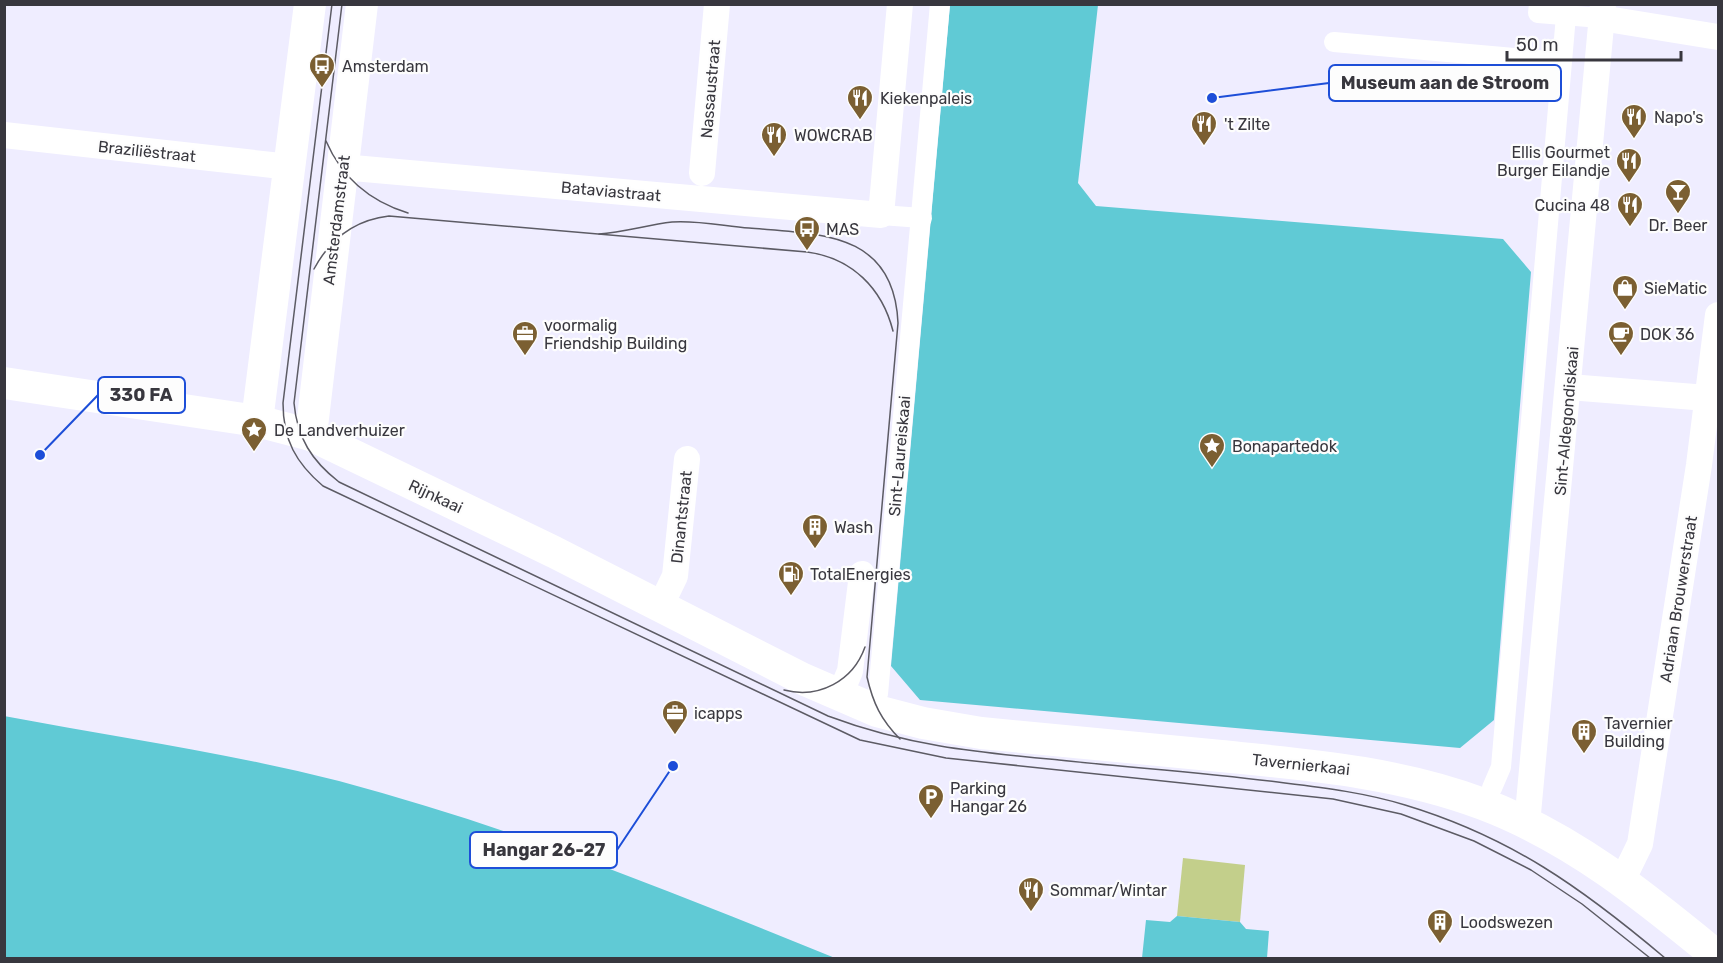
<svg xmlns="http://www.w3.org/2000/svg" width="1723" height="963" font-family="Rubik,sans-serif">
<rect width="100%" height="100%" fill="#efedff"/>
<polygon fill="#c3cf8b" points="1183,858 1245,865 1240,922 1177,916"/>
<g fill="#60cad5">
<polygon points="950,5 1098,5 1078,183 1096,206 1503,239 1531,272 1494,720 1460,748 920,700 891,666"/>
<path d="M4 716C116 737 229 753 339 781 509 826 672 892 835 958H5Z"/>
<polygon points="1177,916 1240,922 1246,929 1269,931 1267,958 1142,958 1146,920 1170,922"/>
</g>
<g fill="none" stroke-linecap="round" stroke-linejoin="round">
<g stroke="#fff" stroke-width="20">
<polyline points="1539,4 1538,13 1601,18"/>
<polyline points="1334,42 1561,62"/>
<polyline points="881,215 922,218"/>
<polyline points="878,694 940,4"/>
<polyline points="1492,788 1501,767 1567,4"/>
</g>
<g stroke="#fff" stroke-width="26">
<polyline points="1601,18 1718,37"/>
<polyline points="4,135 290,167"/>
<polyline points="342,167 881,215 900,4"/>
<polyline points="702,173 717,4"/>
<polyline points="1569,387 1707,398"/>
<polyline points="660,607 675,576 687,459"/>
<polyline points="840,695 850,671 862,574"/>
<polyline points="1527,824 1603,4"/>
<polyline points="1623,879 1640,844 1699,465 1718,315"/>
</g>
<g stroke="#fff" stroke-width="32">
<path d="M4 383 257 421 311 435 554 552 803 679 877 711 923 723 981 733C1061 741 1141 748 1221 756 1310 765 1398 772 1483 804 1573 838 1645 897 1718 957"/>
<polyline points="257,421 310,4"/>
<polyline points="311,435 362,4"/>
</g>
<g stroke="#5c5b64" stroke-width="1.5">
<path d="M332 4 283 403C283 440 296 463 323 486L860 740 946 758 1333 799 1401 814 1474 841 1531 870 1582 904 1650 958"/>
<path d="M342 4 294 403C297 438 312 461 339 482L828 716C908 746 975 752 1059 760 1134 768 1210 773 1285 783 1326 788 1366 793 1405 805 1511 837 1582 888 1665 958"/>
<path d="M326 141C342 178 369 201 408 213"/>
<path d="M599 234C624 232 647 225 672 222 696 220 724 226 749 228 819 234 894 231 898 323L867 677C873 703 881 720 900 739"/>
<path d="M314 269C330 239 355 220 389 216L807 252C852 258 882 288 893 331"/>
<path d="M784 690C819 699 853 681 865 647"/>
</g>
</g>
<defs>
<symbol id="bus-pin" viewBox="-11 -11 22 30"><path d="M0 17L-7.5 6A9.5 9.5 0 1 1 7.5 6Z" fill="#7b5f32" stroke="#fdfdfd"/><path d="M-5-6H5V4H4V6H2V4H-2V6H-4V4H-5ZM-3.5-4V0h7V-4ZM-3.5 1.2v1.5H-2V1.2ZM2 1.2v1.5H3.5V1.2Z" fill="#fff"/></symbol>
<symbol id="restaurant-pin" viewBox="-11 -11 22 30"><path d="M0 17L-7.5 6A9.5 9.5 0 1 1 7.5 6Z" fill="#7b5f32" stroke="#fdfdfd"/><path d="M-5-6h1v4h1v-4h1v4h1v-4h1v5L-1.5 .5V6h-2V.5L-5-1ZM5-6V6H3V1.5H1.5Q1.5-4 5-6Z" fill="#fff"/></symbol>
<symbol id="bar-pin" viewBox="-11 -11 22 30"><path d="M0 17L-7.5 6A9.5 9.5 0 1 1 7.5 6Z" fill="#7b5f32" stroke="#fdfdfd"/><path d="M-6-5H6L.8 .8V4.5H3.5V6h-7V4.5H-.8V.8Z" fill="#fff"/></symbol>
<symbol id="shop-pin" viewBox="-11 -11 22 30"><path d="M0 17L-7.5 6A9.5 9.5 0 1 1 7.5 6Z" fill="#7b5f32" stroke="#fdfdfd"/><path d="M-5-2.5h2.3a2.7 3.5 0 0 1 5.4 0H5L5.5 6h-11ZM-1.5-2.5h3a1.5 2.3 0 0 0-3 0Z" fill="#fff"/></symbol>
<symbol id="office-pin" viewBox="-11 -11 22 30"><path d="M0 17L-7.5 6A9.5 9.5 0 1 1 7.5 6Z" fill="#7b5f32" stroke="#fdfdfd"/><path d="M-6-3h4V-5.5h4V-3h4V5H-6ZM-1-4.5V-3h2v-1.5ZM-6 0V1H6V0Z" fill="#fff"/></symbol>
<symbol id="cafe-pin" viewBox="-11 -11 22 30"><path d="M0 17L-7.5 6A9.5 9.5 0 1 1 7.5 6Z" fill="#7b5f32" stroke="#fdfdfd"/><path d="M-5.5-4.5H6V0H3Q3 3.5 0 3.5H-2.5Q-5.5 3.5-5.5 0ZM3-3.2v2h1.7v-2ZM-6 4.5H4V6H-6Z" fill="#fff"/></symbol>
<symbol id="sight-pin" viewBox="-11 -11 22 30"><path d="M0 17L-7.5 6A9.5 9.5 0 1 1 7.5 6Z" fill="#7b5f32" stroke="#fdfdfd"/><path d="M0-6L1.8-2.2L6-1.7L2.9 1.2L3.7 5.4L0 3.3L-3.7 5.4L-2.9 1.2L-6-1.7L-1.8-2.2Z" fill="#fff"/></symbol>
<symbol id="building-pin" viewBox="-11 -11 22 30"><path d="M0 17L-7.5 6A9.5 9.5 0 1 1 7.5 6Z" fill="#7b5f32" stroke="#fdfdfd"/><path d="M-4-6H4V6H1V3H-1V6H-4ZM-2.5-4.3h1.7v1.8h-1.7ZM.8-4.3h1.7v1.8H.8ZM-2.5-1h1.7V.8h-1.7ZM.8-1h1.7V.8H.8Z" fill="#fff"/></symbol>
<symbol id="fuel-pin" viewBox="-11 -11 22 30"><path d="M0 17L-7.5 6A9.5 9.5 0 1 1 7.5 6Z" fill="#7b5f32" stroke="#fdfdfd"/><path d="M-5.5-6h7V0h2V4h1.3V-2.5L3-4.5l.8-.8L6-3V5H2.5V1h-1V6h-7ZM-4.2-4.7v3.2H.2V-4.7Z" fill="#fff"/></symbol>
<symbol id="parking-pin" viewBox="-11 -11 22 30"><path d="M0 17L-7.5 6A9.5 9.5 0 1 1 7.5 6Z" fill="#7b5f32" stroke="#fdfdfd"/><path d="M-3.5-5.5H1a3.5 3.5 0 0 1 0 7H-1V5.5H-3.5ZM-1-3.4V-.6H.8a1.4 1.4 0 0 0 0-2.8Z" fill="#fff"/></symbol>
</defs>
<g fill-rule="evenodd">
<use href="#bus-pin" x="307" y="51" width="30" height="40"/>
<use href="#restaurant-pin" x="845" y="83" width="30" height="40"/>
<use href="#restaurant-pin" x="1619" y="102" width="30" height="40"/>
<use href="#restaurant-pin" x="1189" y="109" width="30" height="40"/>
<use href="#restaurant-pin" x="759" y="120" width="30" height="40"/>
<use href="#restaurant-pin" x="1614" y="146" width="30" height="40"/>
<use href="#bar-pin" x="1663" y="177" width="30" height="40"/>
<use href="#restaurant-pin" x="1615" y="190" width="30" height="40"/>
<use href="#bus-pin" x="792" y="214" width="30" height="40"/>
<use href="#shop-pin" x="1610" y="273" width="30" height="40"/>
<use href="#office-pin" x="510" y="319" width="30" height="40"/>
<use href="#cafe-pin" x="1606" y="319" width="30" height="40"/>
<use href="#sight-pin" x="239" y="415" width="30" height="40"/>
<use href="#sight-pin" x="1197" y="431" width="30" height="40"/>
<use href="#building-pin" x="800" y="512" width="30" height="40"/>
<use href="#fuel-pin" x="776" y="559" width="30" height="40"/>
<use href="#office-pin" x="660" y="698" width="30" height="40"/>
<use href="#building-pin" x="1569" y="717" width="30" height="40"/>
<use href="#parking-pin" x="916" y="782" width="30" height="40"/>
<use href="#restaurant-pin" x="1016" y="875" width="30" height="40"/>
<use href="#building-pin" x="1425" y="907" width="30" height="40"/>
</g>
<g text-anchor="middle" stroke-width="4.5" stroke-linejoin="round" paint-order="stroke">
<g font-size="16" fill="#38373e" stroke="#fdfdfd" text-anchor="start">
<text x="342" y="72">Amsterdam</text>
<text x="880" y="104">Kiekenpaleis</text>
<text x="1654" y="123">Napo's</text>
<text x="1224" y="130">'t Zilte</text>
<text x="794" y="141">WOWCRAB</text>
<text x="1610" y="158" text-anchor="end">Ellis Gourmet<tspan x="1610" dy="18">Burger Eilandje</tspan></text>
<text x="1610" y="211" text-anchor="end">Cucina 48</text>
<text x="1678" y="231" text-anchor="middle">Dr. Beer</text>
<text x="826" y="235">MAS</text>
<text x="1644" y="294">SieMatic</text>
<text x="544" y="331">voormalig<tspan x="544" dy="18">Friendship Building</tspan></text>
<text x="1640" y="340">DOK 36</text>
<text x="274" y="436">De Landverhuizer</text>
<text x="1232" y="452">Bonapartedok</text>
<text x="834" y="533">Wash</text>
<text x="810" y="580">TotalEnergies</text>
<text x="694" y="719">icapps</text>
<text x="1604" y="729">Tavernier<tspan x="1604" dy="18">Building</tspan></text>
<text x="950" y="794">Parking<tspan x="950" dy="18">Hangar 26</tspan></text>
<text x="1050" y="896">Sommar/Wintar</text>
<text x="1460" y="928">Loodswezen</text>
</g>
<g font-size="16" fill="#38373e" stroke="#fdfdfd">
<text transform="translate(710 89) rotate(-85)" y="6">Nassaustraat</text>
<text transform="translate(147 151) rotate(6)" y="6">Braziliëstraat</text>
<text transform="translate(611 191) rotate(5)" y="6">Bataviastraat</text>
<text transform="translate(336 220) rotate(-83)" y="6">Amsterdamstraat</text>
<text transform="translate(1566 421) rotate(-85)" y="6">Sint-Aldegondiskaai</text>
<text transform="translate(899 456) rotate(-85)" y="6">Sint-Laureiskaai</text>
<text transform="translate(436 496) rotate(25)" y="6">Rijnkaai</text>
<text transform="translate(681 517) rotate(-84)" y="6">Dinantstraat</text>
<text transform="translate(1678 599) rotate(-81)" y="6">Adriaan Brouwerstraat</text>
<text transform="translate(1301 764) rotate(6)" y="6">Tavernierkaai</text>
</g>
</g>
<path fill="none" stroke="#1d4ed8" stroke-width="2" d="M1212 98L1329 83M40 455L98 395M673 766L617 850"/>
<g fill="#1d4ed8" stroke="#fdfdfd" stroke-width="2">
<circle cx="1212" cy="98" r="6"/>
<circle cx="40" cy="455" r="6"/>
<circle cx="673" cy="766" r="6"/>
</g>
<g fill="#fdfdfd" stroke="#1d4ed8" stroke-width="2">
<rect x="1329" y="65" width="232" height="36" rx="6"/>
<rect x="98" y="377" width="87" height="36" rx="6"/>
<rect x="470" y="832" width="147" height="36" rx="6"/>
</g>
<g font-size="18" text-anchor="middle" font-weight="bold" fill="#38373e">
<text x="1445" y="89">Museum aan de Stroom</text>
<text x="141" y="401">330 FA</text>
<text x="544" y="856">Hangar 26-27</text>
</g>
<rect width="1723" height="963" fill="none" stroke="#38373e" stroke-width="12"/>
<path d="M1507 51v9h174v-9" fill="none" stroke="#38373e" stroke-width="3"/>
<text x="1516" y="51" font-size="18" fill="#38373e" stroke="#fdfdfd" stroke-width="4.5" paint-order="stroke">50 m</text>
</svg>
